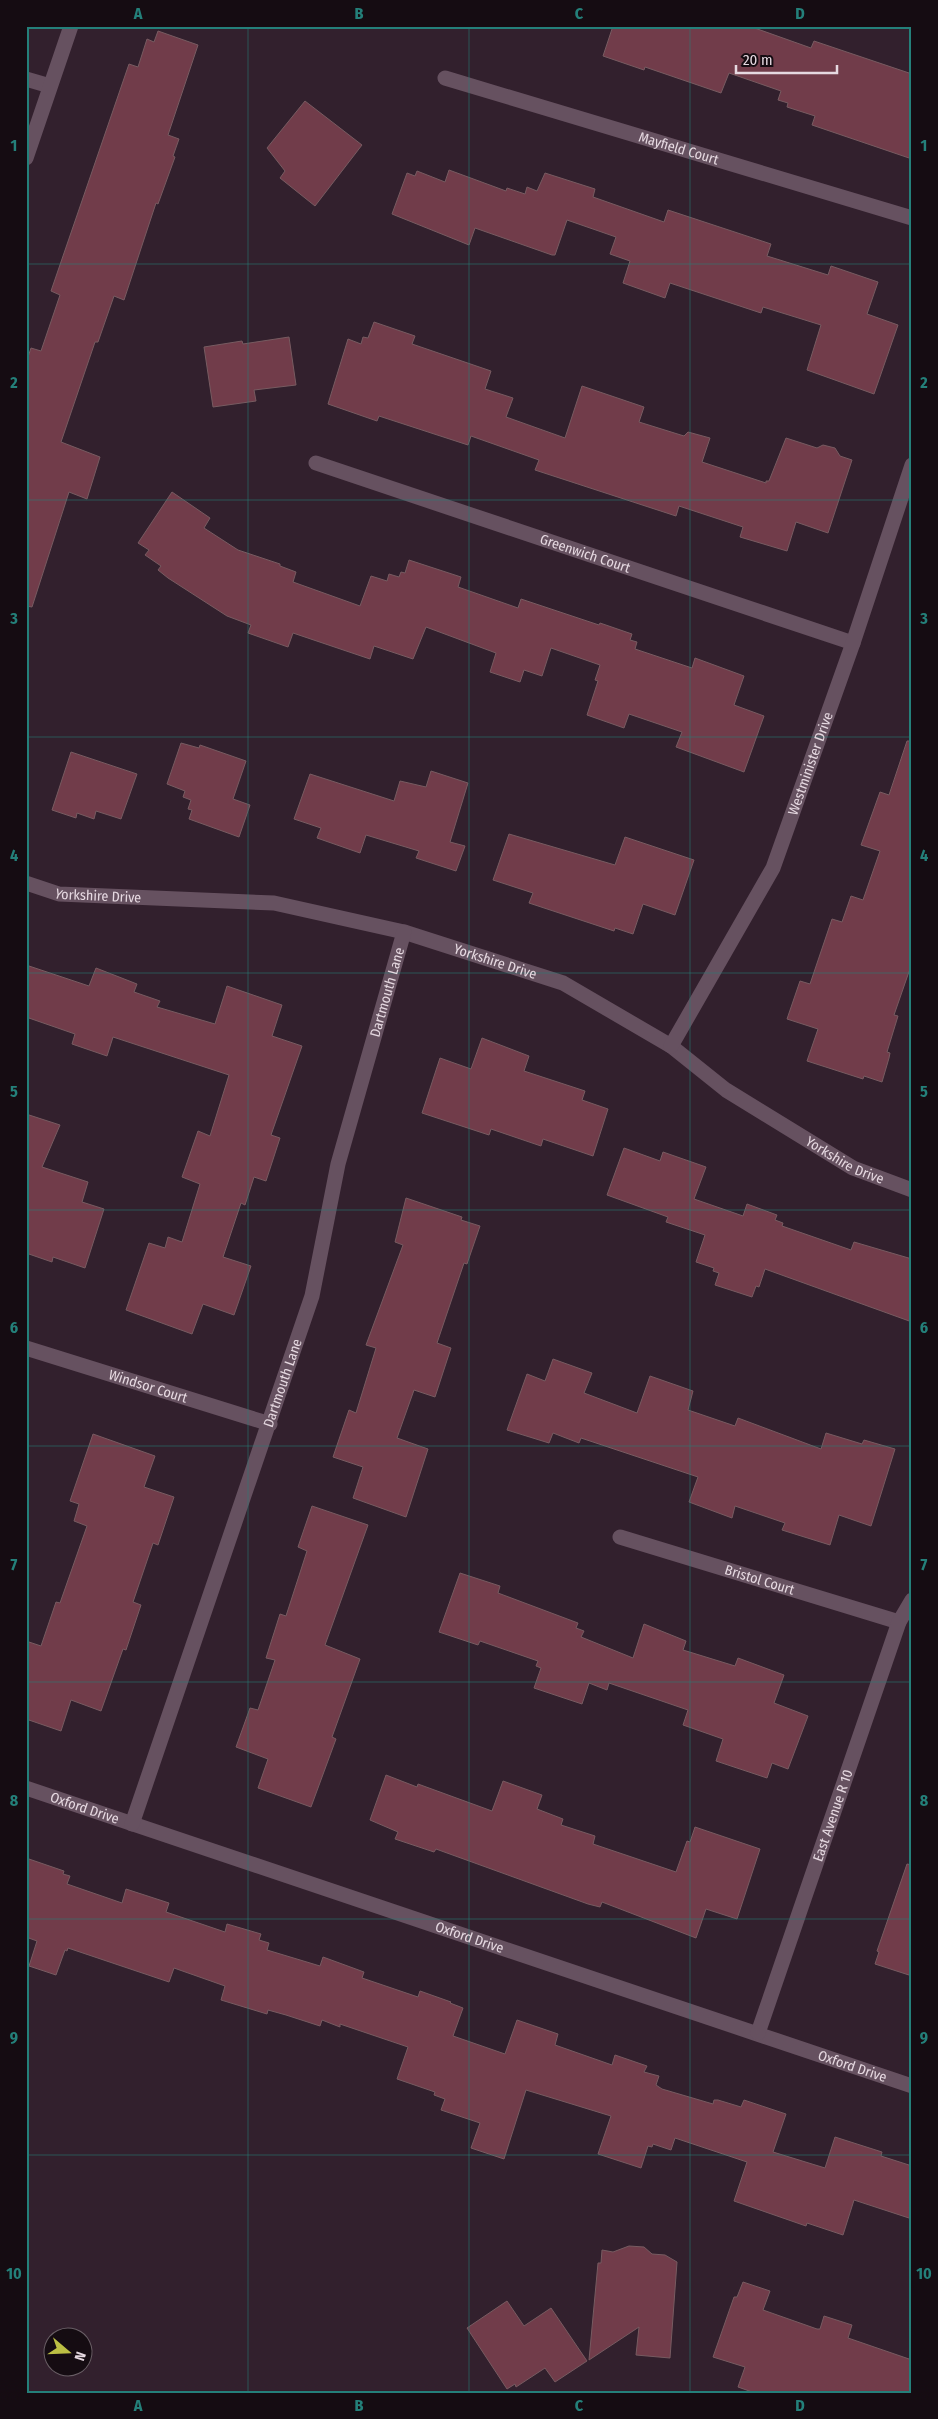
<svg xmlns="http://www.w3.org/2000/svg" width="938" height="2419" font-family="'Fira Sans Condensed',sans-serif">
<rect width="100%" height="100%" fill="#32202d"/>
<g fill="#713c4a" stroke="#775b61">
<polygon points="613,26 749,26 811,48 814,41 912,74 912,159 812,125 815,116 787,107 788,103 778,100 781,91 729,73 721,93 645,67 644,70 603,56"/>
<polygon points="158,31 198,45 168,135 179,139 173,156 175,157 158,204 156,203 124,300 114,296 98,342 95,342 61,442 100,457 87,499 69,492 32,607 26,606 26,363 31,348 41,351 60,295 51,291 129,64 138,67 147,39 154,42"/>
<polygon points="305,101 362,145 315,206 280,178 285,171 267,148"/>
<polygon points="449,170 506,191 507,188 525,194 527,187 537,191 545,173 595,189 593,197 664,222 668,210 771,244 767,256 828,275 831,266 878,282 867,314 898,325 874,394 807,370 821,325 763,307 761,313 670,283 665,298 623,283 630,261 610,254 616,237 567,220 555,255 552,255 475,228 469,245 392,214 407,173 415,176 417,171 445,182"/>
<polygon points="374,322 415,336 412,344 491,371 485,389 513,398 506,417 565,438 582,386 644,407 639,422 684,436 688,432 710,438 702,462 766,483 766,481 769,481 786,438 817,448 823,445 835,448 840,456 852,460 828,533 796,522 787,551 740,537 743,527 679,506 676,516 535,470 539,460 471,436 468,445 379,416 377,421 328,404 348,339 361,344 363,337 368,338"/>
<polygon points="289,337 296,385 254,390 256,401 213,407 204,347 242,341 243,344"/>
<polygon points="172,492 210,518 204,528 238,550 280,564 280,566 296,572 293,582 360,606 371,576 387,581 389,574 399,577 401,572 405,573 409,560 461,577 458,587 518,608 521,599 599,625 600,623 632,634 630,640 637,642 635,649 692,668 695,658 744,676 734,705 764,716 744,772 676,747 682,732 629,714 624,728 587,715 598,681 595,680 600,665 551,648 542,676 524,670 520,682 490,672 496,653 426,627 413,659 374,646 370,659 293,633 288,647 248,633 251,625 227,616 168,578 158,570 161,566 145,555 149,550 138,543"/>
<polygon points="907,741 912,741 912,963 894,1015 898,1016 887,1052 890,1053 889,1058 882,1082 864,1076 863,1079 807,1061 818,1029 787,1019 800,981 810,984 832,919 842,922 851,896 863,900 880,851 861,845 880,792 889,795"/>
<polygon points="181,743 199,748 200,745 246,761 233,799 250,805 239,837 189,819 192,810 188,809 191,800 183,797 185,791 167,784"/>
<polygon points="71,752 137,774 121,819 96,811 94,819 77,813 76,818 52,810"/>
<polygon points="431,771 468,783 450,842 465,846 456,871 416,858 419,851 366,835 360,853 317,838 321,828 294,819 310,774 394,801 400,781 426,787"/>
<polygon points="509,834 615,865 625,837 694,860 675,915 643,904 633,934 615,928 614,931 529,903 533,893 493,880"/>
<polygon points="26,965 89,986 96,968 137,984 134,992 160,1001 157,1007 215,1024 227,986 282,1005 272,1036 302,1046 271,1135 280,1138 266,1181 254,1177 245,1205 241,1203 223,1257 251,1266 234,1315 203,1304 192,1334 126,1310 149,1243 165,1248 168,1237 182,1242 200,1184 182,1177 198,1131 210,1136 229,1075 113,1037 107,1056 72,1044 75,1034 26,1017"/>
<polygon points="482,1038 529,1056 524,1071 585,1091 582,1100 608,1109 593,1156 543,1139 541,1146 491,1129 489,1135 422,1113 440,1058 471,1069"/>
<polygon points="26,1114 60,1125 42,1167 88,1182 82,1202 104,1209 85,1268 53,1257 52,1262 26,1253"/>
<polygon points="624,1148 660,1161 663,1152 706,1167 694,1199 743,1216 747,1204 777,1215 775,1220 783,1223 782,1226 851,1250 854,1242 912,1259 912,1322 765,1269 759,1287 756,1286 752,1297 715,1285 719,1273 713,1271 714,1268 696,1262 705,1235 666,1222 668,1217 607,1195"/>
<polygon points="406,1198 462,1217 461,1220 480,1226 467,1264 464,1263 437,1343 451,1348 435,1397 414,1390 397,1438 428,1449 406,1517 353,1498 363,1467 333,1457 349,1410 356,1413 376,1348 366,1345 403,1245 395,1242"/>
<polygon points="553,1359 592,1373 584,1393 637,1413 650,1376 693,1391 688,1410 735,1426 738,1418 821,1449 826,1433 862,1444 864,1440 895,1449 871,1526 839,1515 830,1545 782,1530 785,1523 735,1506 732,1518 689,1502 698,1477 581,1438 579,1443 553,1433 549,1443 507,1430 527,1374 545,1381"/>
<polygon points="93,1434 155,1456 144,1487 174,1497 158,1545 153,1543 133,1602 141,1605 126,1650 123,1649 101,1711 71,1700 61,1731 26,1719 26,1641 41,1646 56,1602 60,1603 87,1526 74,1521 79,1504 70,1501"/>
<polygon points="312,1506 368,1525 325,1645 360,1659 332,1737 336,1739 311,1807 258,1788 268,1759 236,1747 250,1708 258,1710 275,1660 266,1658 280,1614 286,1616 307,1551 298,1547"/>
<polygon points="460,1573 500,1586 498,1593 578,1623 576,1628 584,1631 581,1637 633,1658 644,1624 686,1641 683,1650 735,1666 738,1658 784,1675 774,1703 808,1716 788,1769 772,1763 767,1778 716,1761 723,1739 683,1725 688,1710 609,1683 607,1690 589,1683 582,1704 534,1688 541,1668 536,1666 538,1661 480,1641 478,1645 439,1632"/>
<polygon points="386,1775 417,1787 418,1784 492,1811 503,1781 542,1795 537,1809 563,1819 561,1825 595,1836 593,1844 676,1872 687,1841 690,1842 695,1827 760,1849 737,1919 706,1909 696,1938 602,1902 600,1907 588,1904 436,1849 434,1852 395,1839 398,1832 370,1820"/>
<polygon points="26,1858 64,1871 63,1874 70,1876 67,1884 122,1903 126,1889 169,1903 166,1912 225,1932 227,1924 261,1934 259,1940 269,1943 267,1950 320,1966 323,1957 364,1972 362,1978 418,1997 420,1991 451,2002 450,2003 463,2008 453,2036 505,2054 517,2020 558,2034 555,2045 612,2065 615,2055 647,2066 644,2072 659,2076 656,2085 662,2089 713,2104 714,2100 718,2100 741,2107 744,2100 786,2114 773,2152 825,2168 835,2137 882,2152 881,2156 912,2166 912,2219 854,2200 843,2235 807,2223 806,2226 734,2201 747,2162 675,2138 671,2150 653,2144 652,2147 648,2146 641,2168 598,2154 611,2116 526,2090 504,2159 471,2148 480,2123 441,2110 445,2099 434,2095 435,2092 397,2079 408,2047 340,2024 340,2027 322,2020 320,2026 286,2015 268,2010 267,2014 221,2000 225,1986 174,1968 169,1982 68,1948 67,1951 65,1950 56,1975 29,1966 37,1941 26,1937"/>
<polygon points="907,1864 912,1865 912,1976 875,1964 879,1952 877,1951"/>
<polygon points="629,2246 644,2247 652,2254 665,2255 677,2262 670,2358 636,2355 639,2327 589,2360 598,2263 601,2263 602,2250 613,2252"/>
<polygon points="743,2282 770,2291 763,2310 817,2329 820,2329 824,2316 852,2325 848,2338 912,2360 912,2393 755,2393 738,2387 745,2367 713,2357 734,2297 737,2297"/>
<polygon points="507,2301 524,2326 551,2308 587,2361 555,2382 545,2368 516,2387 515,2384 507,2389 467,2328"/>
</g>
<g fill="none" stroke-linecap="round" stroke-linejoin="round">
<g stroke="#665160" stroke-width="15">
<path id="s1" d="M445 78 912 218"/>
<polyline points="26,79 50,86"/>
<polyline points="26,158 71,26"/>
<path id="s2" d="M316 463 853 643"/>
<path id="s3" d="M26 883 59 894 274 903 404 932 563 983 671 1046 726 1090 853 1168 912 1190"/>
<path id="s4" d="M671 1046 773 868 853 643 912 465"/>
<path id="s5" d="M26 1348 270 1424"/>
<path id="s6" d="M620 1537 899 1622"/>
<path id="s7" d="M26 1788 912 2086"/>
<path id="s8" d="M132 1824 312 1296 338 1164 404 932"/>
<path id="s9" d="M758 2033 899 1622 912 1600"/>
</g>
</g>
<path fill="none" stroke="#24807a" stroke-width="1" stroke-opacity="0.55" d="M248 26V2393M469 26V2393M690 26V2393M26 264H912M26 500H912M26 737H912M26 973H912M26 1210H912M26 1446H912M26 1682H912M26 1919H912M26 2155H912"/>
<g text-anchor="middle" stroke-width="4" stroke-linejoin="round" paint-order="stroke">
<g font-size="14" fill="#e6d9e1" stroke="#150c12">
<text dy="5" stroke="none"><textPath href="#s1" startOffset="244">Mayfield Court</textPath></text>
<text dy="5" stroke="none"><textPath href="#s2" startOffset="284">Greenwich Court</textPath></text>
<text dy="5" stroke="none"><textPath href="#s4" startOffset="316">Westminister Drive</textPath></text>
<text dy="5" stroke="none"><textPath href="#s3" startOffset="74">Yorkshire Drive</textPath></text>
<text dy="5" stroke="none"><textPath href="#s3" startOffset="479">Yorkshire Drive</textPath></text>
<text dy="5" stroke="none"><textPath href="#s8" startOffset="871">Dartmouth Lane</textPath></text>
<text dy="5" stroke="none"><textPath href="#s3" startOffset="884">Yorkshire Drive</textPath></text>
<text dy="5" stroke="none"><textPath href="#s8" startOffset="466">Dartmouth Lane</textPath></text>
<text dy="5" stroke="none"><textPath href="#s5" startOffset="128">Windsor Court</textPath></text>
<text dy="5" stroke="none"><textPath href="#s6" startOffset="146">Bristol Court</textPath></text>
<text dy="5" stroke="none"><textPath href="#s7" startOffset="62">Oxford Drive</textPath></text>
<text dy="5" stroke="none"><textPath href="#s9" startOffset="230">East Avenue R 10</textPath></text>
<text dy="5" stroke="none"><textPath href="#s7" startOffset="468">Oxford Drive</textPath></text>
<text dy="5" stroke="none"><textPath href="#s7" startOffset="872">Oxford Drive</textPath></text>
</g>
</g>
<rect width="938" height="2419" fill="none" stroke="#150c12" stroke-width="55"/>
<g transform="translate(68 2352) rotate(109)"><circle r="24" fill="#150c12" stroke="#695e65"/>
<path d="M0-4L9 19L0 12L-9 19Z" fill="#bcbf44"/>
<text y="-8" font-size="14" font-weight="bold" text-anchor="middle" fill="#e6d9e1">N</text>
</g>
<path d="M736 65v8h101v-8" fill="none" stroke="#e6d9e1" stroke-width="2.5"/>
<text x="743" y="65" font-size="15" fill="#e6d9e1" stroke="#150c12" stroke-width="4" paint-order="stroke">20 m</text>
<rect x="28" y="28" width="882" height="2364" fill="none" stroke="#24807a" stroke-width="2"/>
<g font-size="16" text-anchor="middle" font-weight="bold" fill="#24807a">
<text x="138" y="19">A</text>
<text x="359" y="19">B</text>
<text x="579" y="19">C</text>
<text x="800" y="19">D</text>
<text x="14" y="151">1</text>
<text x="924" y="151">1</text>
<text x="14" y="388">2</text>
<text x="924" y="388">2</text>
<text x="14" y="624">3</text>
<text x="924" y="624">3</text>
<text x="14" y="861">4</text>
<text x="924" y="861">4</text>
<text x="14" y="1097">5</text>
<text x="924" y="1097">5</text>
<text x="14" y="1333">6</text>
<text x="924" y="1333">6</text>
<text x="14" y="1570">7</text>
<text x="924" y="1570">7</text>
<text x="14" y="1806">8</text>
<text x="924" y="1806">8</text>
<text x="14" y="2043">9</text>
<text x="924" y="2043">9</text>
<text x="14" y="2279">10</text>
<text x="924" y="2279">10</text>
<text x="138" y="2411">A</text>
<text x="359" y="2411">B</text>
<text x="579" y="2411">C</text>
<text x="800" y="2411">D</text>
</g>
</svg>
